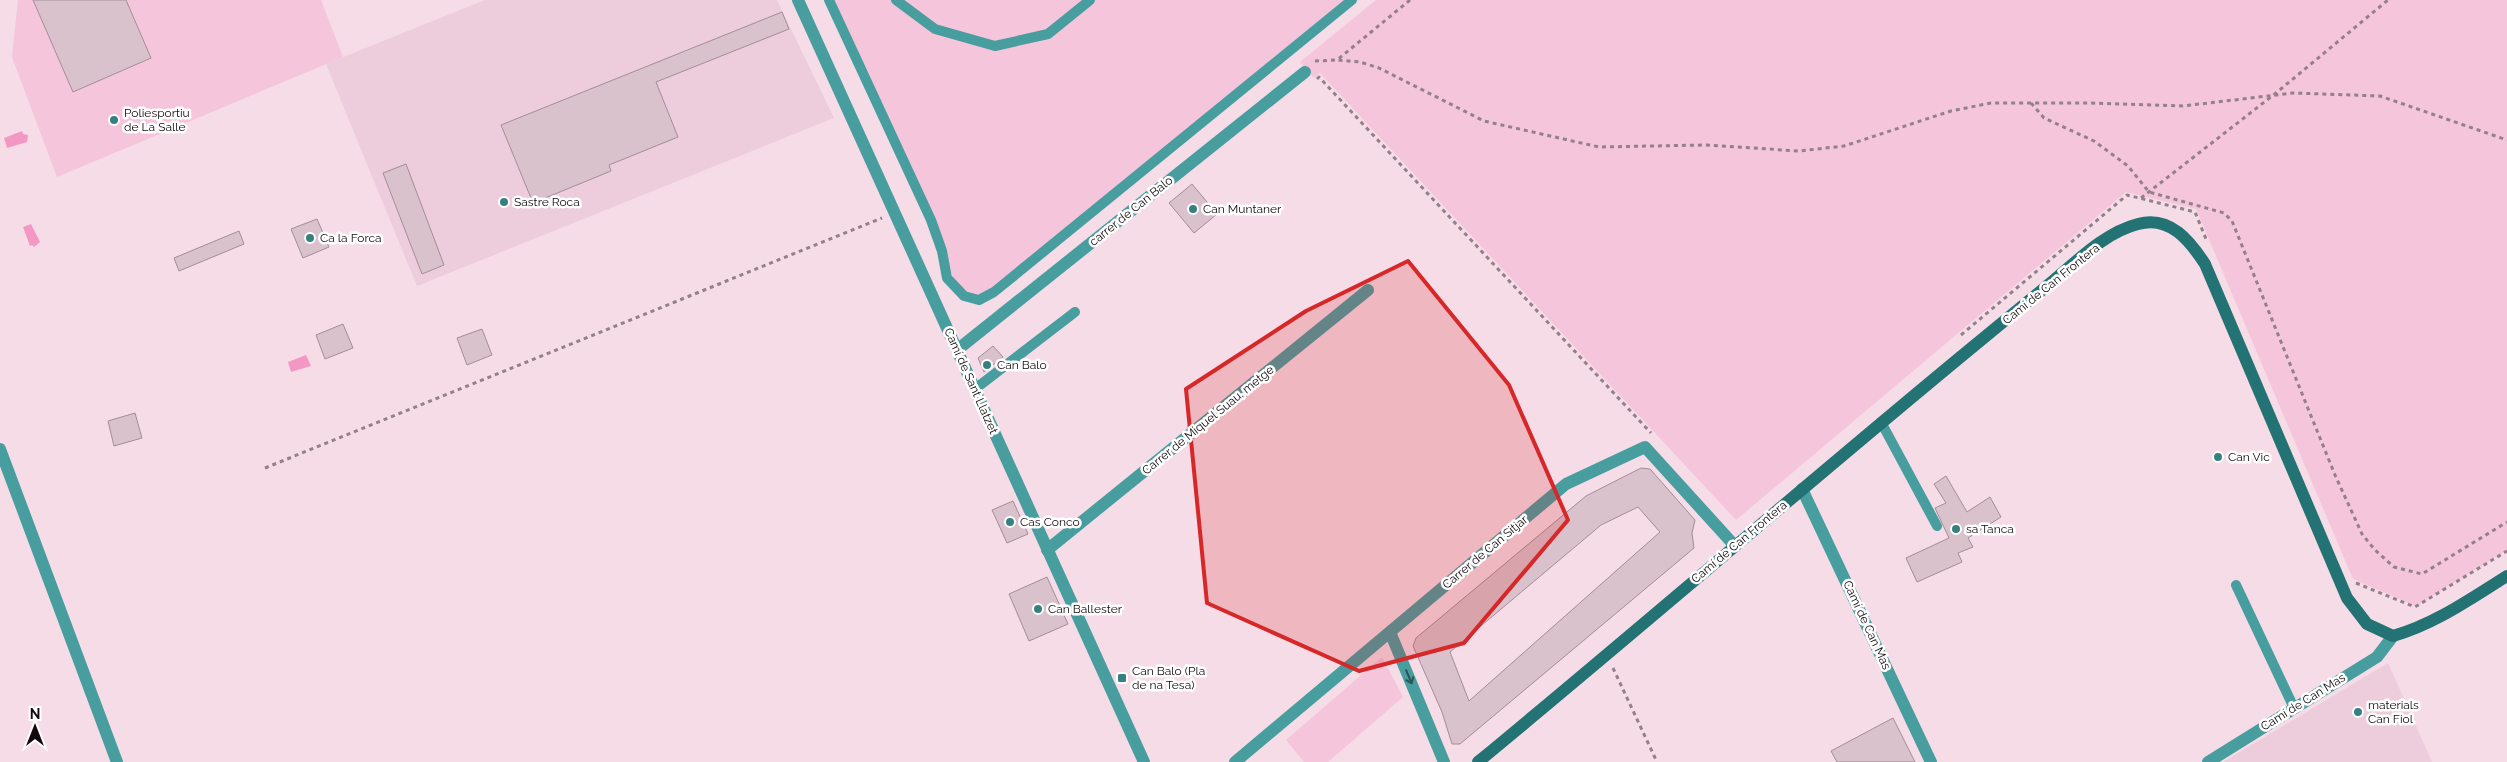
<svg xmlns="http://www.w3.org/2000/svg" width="2507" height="762" font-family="Raleway,sans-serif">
<rect width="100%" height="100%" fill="#f5dce7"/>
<g fill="#edcddb">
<polygon points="485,0 777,0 834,118 417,286 326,64"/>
<polygon points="2388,663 2432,762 2223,762"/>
</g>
<g fill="#f5c5db">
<polygon points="18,0 321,0 343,57 57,177 12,57"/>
<polygon points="829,0 1350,0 994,292 964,296 944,260"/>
<polygon points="1376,0 2507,0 2507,550 2416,606 2353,579 2196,209 2126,192 1736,520 1320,73 1314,78 1300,62"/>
<polygon points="1382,657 1403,697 1328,762 1304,762 1286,740"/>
</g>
<g fill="#f398c4">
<polygon points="22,131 23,134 28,135 27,142 7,148 4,138"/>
<polygon points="31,224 40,242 34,247 32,245 30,246 23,227"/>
<polygon points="306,355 311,366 291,372 288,362"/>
</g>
<g fill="#dac2cc" stroke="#a48d97" fill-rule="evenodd">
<polygon points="33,0 126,0 151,58 73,92"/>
<polygon points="782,12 789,29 656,82 678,137 609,165 611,171 533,203 501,125"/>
<polygon points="406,164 444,265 422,274 383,173"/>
<polygon points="1192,184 1217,214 1194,233 1169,203"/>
<polygon points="317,219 329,247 303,258 291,229"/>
<polygon points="239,231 244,244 179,271 174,258"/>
<polygon points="343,324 353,348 325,359 316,335"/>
<polygon points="482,329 492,355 467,365 457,338"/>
<polygon points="993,346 1003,357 984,372 978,358"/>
<polygon points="135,413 142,438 114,446 108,421"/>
<path d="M1641 468 1650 469 1695 520 1692 533 1694 548 1460 744H1452L1442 712 1413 646 1416 638 1586 496ZM1638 507 1660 532 1469 701 1450 652 1601 525Z"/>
<polygon points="1946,476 1967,512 1990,497 2001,517 1968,538 1973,547 1958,553 1962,562 1917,582 1906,558 1949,538 1935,508 1946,503 1934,484"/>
<polygon points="1013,501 1028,534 1007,543 992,510"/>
<polygon points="1047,577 1068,624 1029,641 1009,594"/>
<polygon points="1893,718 1915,762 1837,762 1831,751"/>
</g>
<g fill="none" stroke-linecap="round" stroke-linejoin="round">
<g stroke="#938189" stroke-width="3" stroke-dasharray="4 4" stroke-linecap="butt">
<polyline points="1410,0 1337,60 1360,62 1379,68 1484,121 1599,147 1706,145 1799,151 1844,146 1951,111 1991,103 2091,103 2183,106 2293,93 2380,96 2507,140"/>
<polyline points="1315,61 1337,60"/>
<polyline points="1317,79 1319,77 1651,433"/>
<polyline points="2031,103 2044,118 2094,141 2128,166 2149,192 2224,213 2232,221 2335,475 2362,534 2375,550 2394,567 2422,574 2507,522"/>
<polyline points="2141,198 2276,93 2388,0"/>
<polyline points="1961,335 2127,195 2195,212 2206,239"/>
<polyline points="265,468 882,218"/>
<polyline points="2356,583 2415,607 2507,551"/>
<polyline points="1613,668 1657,762"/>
</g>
<g stroke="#489d9f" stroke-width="10">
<polyline points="829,0 931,220 942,251 947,278 964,296 979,300 994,292 1352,0"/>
<polyline points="896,0 935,29 995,46 1048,34 1090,0"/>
<polyline points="975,389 1075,312"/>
<polyline points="1881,422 1937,526"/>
<polyline points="2236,585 2294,708"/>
</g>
<g stroke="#489d9f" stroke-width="12">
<polyline points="798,0 1144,762"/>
<polyline points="957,350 1305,72"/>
<polyline points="0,449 117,762"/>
<polyline points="1802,489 1931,762"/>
<polyline points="1047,550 1368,290"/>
<polyline points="1390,632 1444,762"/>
<polyline points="1235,762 1566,484 1645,447 1734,545"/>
<polyline points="2208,762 2377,657 2393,636"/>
</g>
<path stroke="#237274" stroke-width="12" d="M1478 762C1643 626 1804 486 1969 350 1997 327 2025 304 2053 281 2078 260 2106 232 2138 224 2170 215 2190 241 2205 264L2347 598 2367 624 2393 636C2435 624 2470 599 2507 576"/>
</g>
<defs><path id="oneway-shaft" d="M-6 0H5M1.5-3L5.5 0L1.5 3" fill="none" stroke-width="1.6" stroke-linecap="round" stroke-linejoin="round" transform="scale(1.25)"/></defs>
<use stroke="#2c5356" href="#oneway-shaft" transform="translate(1409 677) rotate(67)"/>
<path fill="#d62828" fill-opacity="0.2" stroke="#d62828" stroke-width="4" stroke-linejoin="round" d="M1408 261 1509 385 1568 520 1464 643 1359 671 1207 603 1186 389 1306 311Z"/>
<g fill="#378081" stroke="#fff" stroke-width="2">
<circle cx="114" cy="120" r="5"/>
<circle cx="504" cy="202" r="5"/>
<circle cx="1193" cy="209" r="5"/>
<circle cx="310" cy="238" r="5"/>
<circle cx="987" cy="365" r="5"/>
<circle cx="2218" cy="457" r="5"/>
<circle cx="1010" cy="522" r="5"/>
<circle cx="1956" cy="529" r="5"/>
<circle cx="1038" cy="609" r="5"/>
<rect x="1117" y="673" width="10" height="10" rx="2.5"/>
<circle cx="2358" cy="712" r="5"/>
</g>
<g text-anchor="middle" stroke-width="5" stroke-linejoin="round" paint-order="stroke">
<g font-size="12" fill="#11090c" stroke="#fff" text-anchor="start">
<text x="124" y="117">Poliesportiu<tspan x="124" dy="14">de La Salle</tspan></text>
<text x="514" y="206">Sastre Roca</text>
<text x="1203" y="213">Can Muntaner</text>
<text x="320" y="242">Ca la Forca</text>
<text x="997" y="369">Can Balo</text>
<text x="2228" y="461">Can Vic</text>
<text x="1020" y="526">Cas Conco</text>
<text x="1966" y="533">sa Tanca</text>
<text x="1048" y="613">Can Ballester</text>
<text x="1132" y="675">Can Balo (Pla<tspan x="1132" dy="14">de na Tesa)</tspan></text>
<text x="2368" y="709">materials<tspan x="2368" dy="14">Can Fiol</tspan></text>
</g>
<g font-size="12" fill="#11090c" stroke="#fff">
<text transform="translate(1131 211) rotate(-39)" y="4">carrer de Can Balo</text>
<text transform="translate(2051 284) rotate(-39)" y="4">Camí de Can Frontera</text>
<text transform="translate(971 381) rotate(66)" y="4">Camí de Sant Llatzet</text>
<text transform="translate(1208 420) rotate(-39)" y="4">Carrer de Miquel Suau, metge</text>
<text transform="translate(1739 542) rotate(-40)" y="4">Camí de Can Frontera</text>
<text transform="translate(1485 552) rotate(-40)" y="4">Carrer de Can Sitjar</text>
<text transform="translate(1867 625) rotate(65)" y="4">Camí de Can Mas</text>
<text transform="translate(2303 702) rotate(-32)" y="4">Camí de Can Mas</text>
</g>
</g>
<g transform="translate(35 727)" stroke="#ffffff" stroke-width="4" paint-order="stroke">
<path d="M0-4L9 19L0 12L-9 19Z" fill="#11090c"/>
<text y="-8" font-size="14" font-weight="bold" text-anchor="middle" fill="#11090c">N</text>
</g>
</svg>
